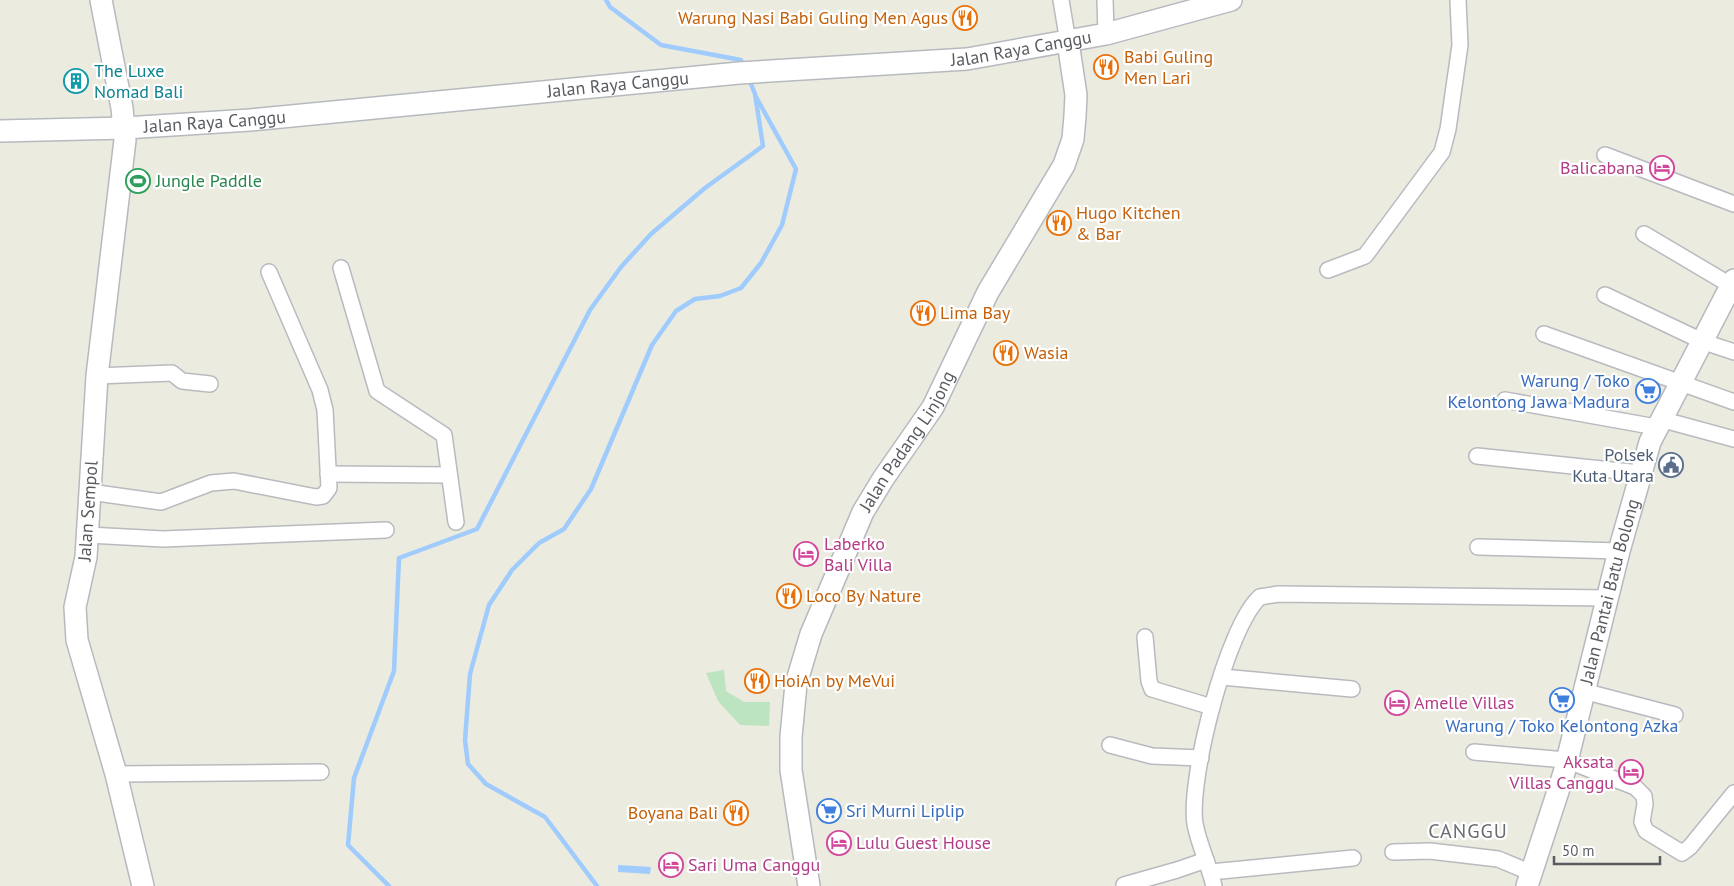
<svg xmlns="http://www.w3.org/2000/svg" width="1734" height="886" font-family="'PT Sans',sans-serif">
<rect width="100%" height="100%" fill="#ecebe0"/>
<polygon fill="#bde4c1" points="724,670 726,691 744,702 770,702 769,726 740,725 718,701 706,673"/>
<polygon fill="#9fcbfd" points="618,865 651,867 650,874 618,872"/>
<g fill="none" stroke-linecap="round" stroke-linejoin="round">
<g stroke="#9fcbfd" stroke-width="4.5">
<polyline points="606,0 610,7 661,45 741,60 744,68"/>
<polyline points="389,886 348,845 354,778 394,671 399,558 477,529 590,310 621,267 651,234 705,188 763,146 755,94 749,79"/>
<polyline points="597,886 545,817 486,784 468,764 465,740 470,674 489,605 512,570 539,543 564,529 591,489 652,345 676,311 695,299 720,296 741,288 761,263 782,225 796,169 756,97"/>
</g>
<defs>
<g id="street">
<polyline points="1061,0 1068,42"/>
<polyline points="1105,0 1106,34"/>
<polyline points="1605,155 1734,204"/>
<polyline points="1644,234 1732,286"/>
<polyline points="341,268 377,391 444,435 456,522"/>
<polyline points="1328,270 1365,256 1442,152 1448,129 1460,45 1458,0"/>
<polyline points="1605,295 1704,342 1734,352"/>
<polyline points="1544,334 1734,402"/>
<polyline points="97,376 172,373 182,381 210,384"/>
<polyline points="1505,400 1656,427"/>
<polyline points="1660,419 1734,439"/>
<polyline points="1477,456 1640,473"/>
<polyline points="328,474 449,475"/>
<polyline points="90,492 161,502 211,483 234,481 316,497 323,496 329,488 325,410 320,390 269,272"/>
<polyline points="88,535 163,539 386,530"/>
<polyline points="1478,547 1619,551"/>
<polyline points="1145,637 1149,681 1152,689 1212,707"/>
<polyline points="1222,677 1352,689"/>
<polyline points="1583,691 1675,715"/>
<polyline points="1110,745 1152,756 1201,758"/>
<polyline points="1474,752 1566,760 1635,787 1644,796 1645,804 1642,822 1646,831 1682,853 1690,847 1734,793"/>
<polyline points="116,774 321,772"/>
<polyline points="1393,852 1430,851 1498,859 1532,873"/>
<polyline points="1211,872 1353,858"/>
<polyline points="1124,885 1177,870 1206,860"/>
<path d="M1214 886C1209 865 1199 845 1195 824 1188 780 1227 626 1260 597L1278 594 1609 598"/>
</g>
<g id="secondary">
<polyline points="101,0 122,108 125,140 97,376 86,557 75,607 77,640 116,774 143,886"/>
<path id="s1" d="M0 131 125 128 250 120 739 73 967 59 1106 34 1231 0"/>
<path id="s2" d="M809 886 791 770V737L796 684 811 634 863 512 883 479 933 407 988 292 1064 165 1073 139 1075 116 1076 95 1068 42"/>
<path id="s3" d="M1527 886 1564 773 1619 551 1650 442 1734 280"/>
</g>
</defs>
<use href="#street" stroke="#b8babf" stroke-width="18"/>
<use href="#secondary" stroke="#b6b9bf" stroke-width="24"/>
<use href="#street" stroke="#fff" stroke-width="15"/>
<use href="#secondary" stroke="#fff" stroke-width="21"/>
</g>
<defs>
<symbol id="restaurant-ring" viewBox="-11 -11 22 22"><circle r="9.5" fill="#fff" stroke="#e8710a" stroke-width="1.5"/><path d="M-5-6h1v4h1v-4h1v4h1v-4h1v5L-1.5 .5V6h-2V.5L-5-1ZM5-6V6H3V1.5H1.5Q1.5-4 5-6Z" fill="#e8710a"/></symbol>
<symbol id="building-ring" viewBox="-11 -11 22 22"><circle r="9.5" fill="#fff" stroke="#0f9aa8" stroke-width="1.5"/><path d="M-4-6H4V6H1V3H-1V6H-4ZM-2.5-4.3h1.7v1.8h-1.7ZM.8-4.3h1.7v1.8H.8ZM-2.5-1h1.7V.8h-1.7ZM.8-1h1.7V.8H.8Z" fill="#0f9aa8"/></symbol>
<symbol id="hotel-ring" viewBox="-11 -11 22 22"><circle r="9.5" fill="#fff" stroke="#d1479c" stroke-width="1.5"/><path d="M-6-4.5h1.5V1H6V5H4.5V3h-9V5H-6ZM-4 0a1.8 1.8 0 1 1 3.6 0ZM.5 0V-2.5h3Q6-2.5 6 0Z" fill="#d1479c"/></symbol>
<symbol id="stadium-ring" viewBox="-11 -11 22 22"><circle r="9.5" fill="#fff" stroke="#2e9e5b" stroke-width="1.5"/><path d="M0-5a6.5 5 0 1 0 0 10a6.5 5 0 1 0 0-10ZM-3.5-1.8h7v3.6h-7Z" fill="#2e9e5b"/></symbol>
<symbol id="supermarket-ring" viewBox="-11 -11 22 22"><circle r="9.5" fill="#fff" stroke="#3f7fe0" stroke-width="1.5"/><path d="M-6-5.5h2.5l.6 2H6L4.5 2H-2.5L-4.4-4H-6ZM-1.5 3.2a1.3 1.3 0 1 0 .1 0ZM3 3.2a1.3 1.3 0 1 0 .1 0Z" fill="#3f7fe0"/></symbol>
<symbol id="civic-ring" viewBox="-11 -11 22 22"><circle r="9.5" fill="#fff" stroke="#5c6f8a" stroke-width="1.5"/><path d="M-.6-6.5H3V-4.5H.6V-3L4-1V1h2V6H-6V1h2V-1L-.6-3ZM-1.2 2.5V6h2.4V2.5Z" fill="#5c6f8a"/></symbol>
</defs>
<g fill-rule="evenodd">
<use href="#restaurant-ring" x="951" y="4" width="28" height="28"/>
<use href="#restaurant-ring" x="1092" y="53" width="28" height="28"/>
<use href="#building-ring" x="62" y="67" width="28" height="28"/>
<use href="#hotel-ring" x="1648" y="154" width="28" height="28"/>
<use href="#stadium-ring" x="124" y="167" width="28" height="28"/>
<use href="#restaurant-ring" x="1045" y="209" width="28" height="28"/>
<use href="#restaurant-ring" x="909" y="299" width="28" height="28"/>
<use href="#restaurant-ring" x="992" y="339" width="28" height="28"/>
<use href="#supermarket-ring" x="1634" y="377" width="28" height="28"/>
<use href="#civic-ring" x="1657" y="451" width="28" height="28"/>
<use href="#hotel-ring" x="792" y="540" width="28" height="28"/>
<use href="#restaurant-ring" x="775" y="582" width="28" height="28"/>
<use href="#restaurant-ring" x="743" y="667" width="28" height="28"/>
<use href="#supermarket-ring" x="1548" y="686" width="28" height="28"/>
<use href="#hotel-ring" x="1383" y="689" width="28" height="28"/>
<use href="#hotel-ring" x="1617" y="758" width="28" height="28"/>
<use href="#supermarket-ring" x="815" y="797" width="28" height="28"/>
<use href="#restaurant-ring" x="722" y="799" width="28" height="28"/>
<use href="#hotel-ring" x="825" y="829" width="28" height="28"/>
<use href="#hotel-ring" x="657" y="851" width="28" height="28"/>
</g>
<g text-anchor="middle" stroke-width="4.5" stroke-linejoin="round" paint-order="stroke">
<g font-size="18" fill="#c56008" stroke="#fff" text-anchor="start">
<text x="948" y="24" text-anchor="end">Warung Nasi Babi Guling Men Agus</text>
<text x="1124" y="63">Babi Guling<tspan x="1124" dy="21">Men Lari</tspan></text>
<text x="1076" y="219">Hugo Kitchen<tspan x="1076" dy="21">&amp; Bar</tspan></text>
<text x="940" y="319">Lima Bay</text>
<text x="1024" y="359">Wasia</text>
<text x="806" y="602">Loco By Nature</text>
<text x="774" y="687">HoiAn by MeVui</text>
<text x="718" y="819" text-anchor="end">Boyana Bali</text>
</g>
<g font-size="18" fill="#595c61" stroke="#fff">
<text dy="6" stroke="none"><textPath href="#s1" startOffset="1025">Jalan Raya Canggu</textPath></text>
<text dy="6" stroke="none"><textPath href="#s1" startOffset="620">Jalan Raya Canggu</textPath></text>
<text dy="6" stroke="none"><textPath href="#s1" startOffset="215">Jalan Raya Canggu</textPath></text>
<text dy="6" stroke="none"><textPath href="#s2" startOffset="472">Jalan Padang Linjong</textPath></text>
<text transform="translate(88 511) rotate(-86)" y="6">Jalan Sempol</text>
<text dy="6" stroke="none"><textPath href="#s3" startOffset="306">Jalan Pantai Batu Bolong</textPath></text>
</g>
<g font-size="18" fill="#0d838f" stroke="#fff" text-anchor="start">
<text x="94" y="77">The Luxe<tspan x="94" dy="21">Nomad Bali</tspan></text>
</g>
<g font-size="18" fill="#b23c85" stroke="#fff" text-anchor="start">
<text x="1644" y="174" text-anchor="end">Balicabana</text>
<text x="824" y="550">Laberko<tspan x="824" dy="21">Bali Villa</tspan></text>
<text x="1414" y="709">Amelle Villas</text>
<text x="1614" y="768" text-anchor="end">Aksata<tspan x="1614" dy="21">Villas Canggu</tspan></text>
<text x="856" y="849">Lulu Guest House</text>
<text x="688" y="871">Sari Uma Canggu</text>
</g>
<g font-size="18" fill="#27864d" stroke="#fff" text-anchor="start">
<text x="156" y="187">Jungle Paddle</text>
</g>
<g font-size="18" fill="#366cbe" stroke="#fff" text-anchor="end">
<text x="1630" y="387">Warung / Toko<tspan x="1630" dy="21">Kelontong Jawa Madura</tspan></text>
<text x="1562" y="732" text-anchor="middle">Warung / Toko Kelontong Azka</text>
<text x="846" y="817" text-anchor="start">Sri Murni Liplip</text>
</g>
<g font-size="18" fill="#4e5e75" stroke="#fff" text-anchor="end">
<text x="1654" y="461">Polsek<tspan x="1654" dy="21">Kuta Utara</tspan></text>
</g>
<g font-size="20" letter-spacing="1" fill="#6a6e73" stroke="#fff">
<text x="1468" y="838">CANGGU</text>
</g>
</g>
<path d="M1554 856v8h106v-8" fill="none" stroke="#595c61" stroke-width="2.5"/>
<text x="1562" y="856" font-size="15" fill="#595c61" stroke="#ffffff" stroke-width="4" paint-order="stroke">50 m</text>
</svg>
